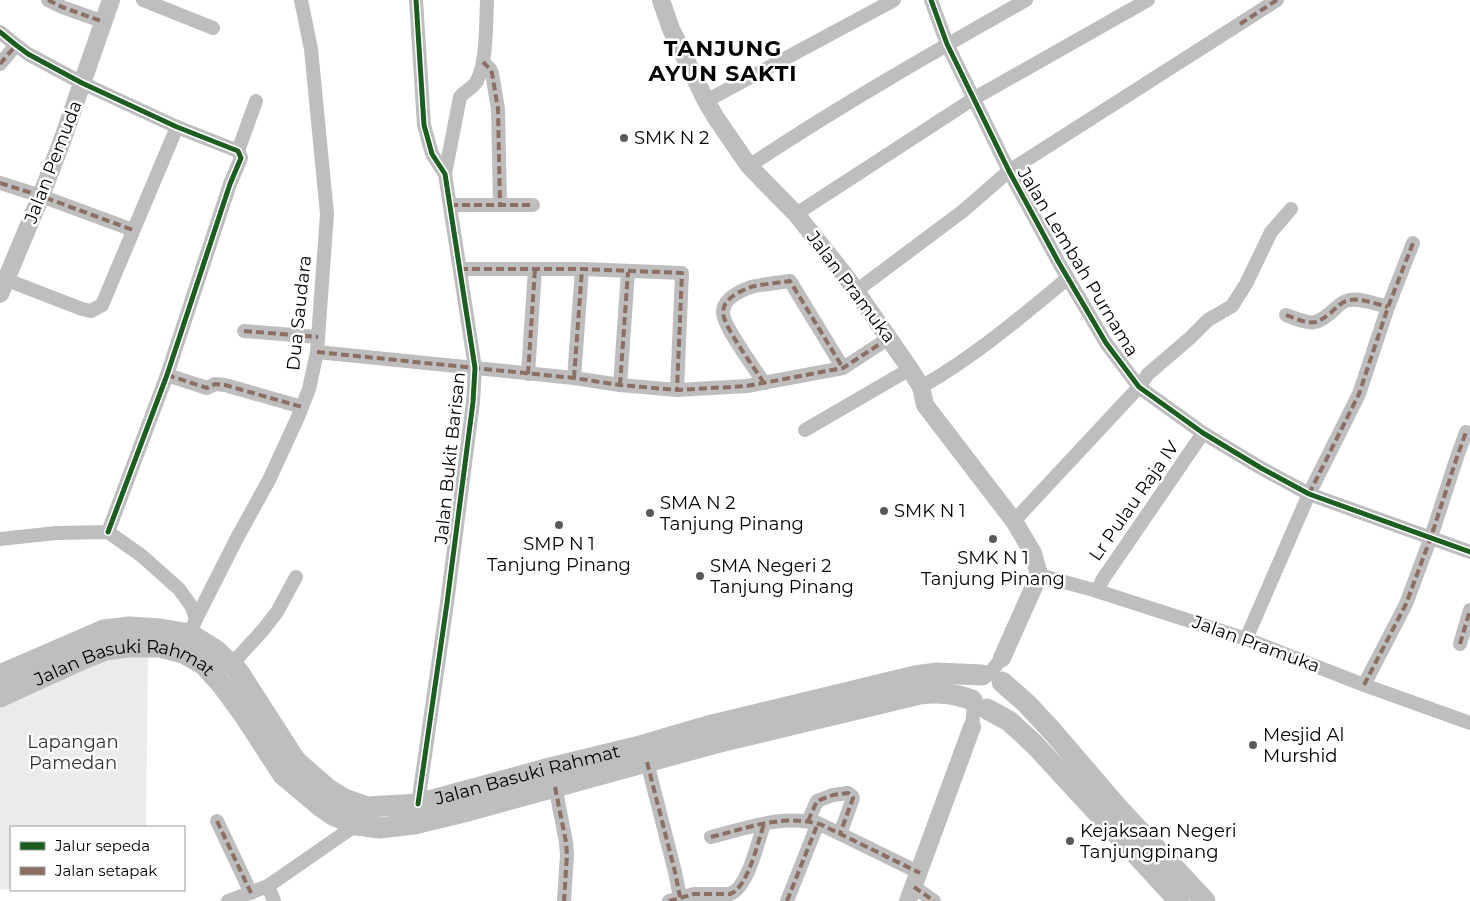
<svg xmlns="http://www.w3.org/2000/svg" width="1470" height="901" font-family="Montserrat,sans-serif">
<rect width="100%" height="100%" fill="#fff"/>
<polygon fill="#ebebeb" points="148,655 146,827 11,827 11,889 0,890 0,706 102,657"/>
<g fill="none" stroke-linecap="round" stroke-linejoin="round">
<g stroke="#bebebe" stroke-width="14">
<polyline points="48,0 62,7 104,22"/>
<polyline points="143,0 213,28"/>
<polyline points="416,0 424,125 432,154 445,174 475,368 473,402 447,603 418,804"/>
<polyline points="931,0 947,44 1009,171 1059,263 1106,343 1139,387 1203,433 1261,468 1309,494 1470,552"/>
<polyline points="0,32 16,45 28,54 82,83 177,127 238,151 241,158 230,184 167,375 108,532"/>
<polyline points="483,62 490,69 492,73 498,109 500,205"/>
<polyline points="0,64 16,45"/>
<polyline points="706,101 894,0"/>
<polyline points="238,151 256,101"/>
<path d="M749 166C839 106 932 53 1026 0"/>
<path d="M445 174 460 97C465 91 473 88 477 81 487 61 486 23 487 0"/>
<polyline points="0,183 41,196 133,230"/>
<polyline points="450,205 533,205"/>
<polyline points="796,214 973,99 1148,0"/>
<polyline points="460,269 582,269 682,273 677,390"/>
<polyline points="7,280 82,309 91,311 102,305 177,127"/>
<polyline points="856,291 963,211 1009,171 1277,0"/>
<path d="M1286 315C1312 325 1315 327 1336 308 1339 305 1344 301 1349 300 1362 298 1376 304 1388 307"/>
<polyline points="244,331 318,337"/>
<polyline points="317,352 574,378 620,385 677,390 747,386 843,368 889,338"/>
<polyline points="528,374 535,269"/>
<polyline points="167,375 207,388 215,384 225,385 302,407"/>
<polyline points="574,378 582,269"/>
<path d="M764 383C756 370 722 325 723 312 723 299 740 291 751 287 763 284 777 283 790 281L843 368"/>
<polyline points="620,385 628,272"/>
<path d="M921 387C974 357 1021 317 1068 278"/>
<polyline points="805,430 910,369"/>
<polyline points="1014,521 1139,387 1148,374 1190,338 1208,320 1232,306 1246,284 1271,232 1291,209"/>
<polyline points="0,539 56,533 108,532 142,556 179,589 192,607 196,619"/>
<polyline points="1039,575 1097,591 1246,639 1364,685 1470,723"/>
<polyline points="1097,591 1103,579 1203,433"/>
<polyline points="190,634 196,619 237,538 269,480 298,417 309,389 317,352 327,214 311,49 301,0"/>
<polyline points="1246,639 1309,494 1359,394 1388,307 1413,243"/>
<polyline points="1460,644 1470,610"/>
<polyline points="231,665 263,630 277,612 296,577"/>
<polyline points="988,675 1002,658"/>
<polyline points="1364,685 1406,604 1431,537 1457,457 1466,432"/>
<polyline points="972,727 974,704"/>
<polyline points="647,762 675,872 680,897"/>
<polyline points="554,781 566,842 567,855 564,901"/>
<polyline points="217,821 251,893"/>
<polyline points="808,821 817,801 833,795 848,793 852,796 853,798 840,834"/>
<path d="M711 837C748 828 784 813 822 825L920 873"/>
<polyline points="268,886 274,901"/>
<polyline points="914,887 934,901"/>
<polyline points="228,901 268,886 356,825"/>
<path d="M669 901 694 894H730C748 888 758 841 764 824"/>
<polyline points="787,901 818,823"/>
</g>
<g stroke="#bebebe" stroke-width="18">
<polyline points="661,0 671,29 706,101 716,118 749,166 796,214 847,278 910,369 921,387 925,405 1014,521 1033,553 1039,575 1002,658"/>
<polyline points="0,294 41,196 62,141 111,0"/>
<polyline points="908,901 972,727"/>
</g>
<g stroke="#bebebe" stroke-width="21">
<path id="s1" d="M0 675 104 630 129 627 160 629 190 634 217 651 238 671 296 761 328 789 344 799 367 807 418 804 550 768 636 747 708 726 915 676 937 673 982 675"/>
<polyline points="1002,682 1027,704 1053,732 1119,809 1205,901"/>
<path id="s2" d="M0 697 83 659 106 650 127 647H160L183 653 204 665 222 685 244 715 283 775 320 806 333 815 356 825 380 828 414 824 460 813 716 743 920 694C939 692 953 693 972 700"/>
<polyline points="987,709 1009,721 1035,745 1179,901"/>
</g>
<g stroke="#8d6e63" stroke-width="4" stroke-dasharray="8 4" stroke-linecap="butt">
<polyline points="48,0 62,7 104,22"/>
<polyline points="1240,24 1277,0"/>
<polyline points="483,62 490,69 492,73 498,109 500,205"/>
<polyline points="0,64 16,45"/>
<polyline points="0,183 41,196 133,230"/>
<polyline points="450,205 533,205"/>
<polyline points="460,269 582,269 682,273 677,390"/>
<path d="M1286 315C1312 325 1315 327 1336 308 1339 305 1344 301 1349 300 1362 298 1376 304 1388 307"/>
<polyline points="244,331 318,337"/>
<polyline points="317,352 574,378 620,385 677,390 747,386 843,368 889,338"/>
<polyline points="528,374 535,269"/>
<polyline points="167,375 207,388 215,384 225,385 302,407"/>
<polyline points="574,378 582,269"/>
<path d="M764 383C756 370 722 325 723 312 723 299 740 291 751 287 763 284 777 283 790 281L843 368"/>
<polyline points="620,385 628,272"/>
<polyline points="1309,494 1359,394 1388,307 1413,243"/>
<polyline points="1460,644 1470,610"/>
<polyline points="1364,685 1406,604 1431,537 1457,457 1466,432"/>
<polyline points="647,762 675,872 680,897"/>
<polyline points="555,787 566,842 567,855 564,901"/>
<polyline points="217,821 251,893"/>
<polyline points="808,821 817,801 833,795 848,793 852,796 853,798 840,834"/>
<path d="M711 837C748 828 784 813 822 825L920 873"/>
<polyline points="914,887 934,901"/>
<path d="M669 901 694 894H730C748 888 758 841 764 824"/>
<polyline points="787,901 818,823"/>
</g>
<defs>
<g id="cycleway">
<polyline points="416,0 424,125 432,154 445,174 475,368 473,402 447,603 418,804"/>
<polyline points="931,0 947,44 1009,171 1059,263 1106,343 1139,387 1203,433 1261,468 1309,494 1470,552"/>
<polyline points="0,32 16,45 28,54 82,83 177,127 238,151 241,158 230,184 167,375 108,532"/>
</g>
</defs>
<use href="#cycleway" stroke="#fff" stroke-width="8"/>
<use href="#cycleway" stroke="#1b5e20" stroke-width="5"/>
</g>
<g fill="#595959" stroke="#fff" stroke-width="2">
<circle cx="624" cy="138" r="5"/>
<circle cx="884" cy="511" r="5"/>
<circle cx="650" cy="513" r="5"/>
<circle cx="559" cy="525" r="5"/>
<circle cx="993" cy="539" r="5"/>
<circle cx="700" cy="576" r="5"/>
<circle cx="1253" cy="745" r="5"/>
<circle cx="1070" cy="841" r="5"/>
</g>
<g text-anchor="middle" stroke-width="5" stroke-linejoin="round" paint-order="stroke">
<g font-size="18" fill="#000" stroke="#fff" text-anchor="start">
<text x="634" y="144">SMK N 2</text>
<text x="660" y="509">SMA N 2<tspan x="660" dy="21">Tanjung Pinang</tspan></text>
<text x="894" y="517">SMK N 1</text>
<text x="559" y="550" text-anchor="middle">SMP N 1<tspan x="559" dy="21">Tanjung Pinang</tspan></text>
<text x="993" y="564" text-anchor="middle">SMK N 1<tspan x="993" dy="21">Tanjung Pinang</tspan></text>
<text x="710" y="572">SMA Negeri 2<tspan x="710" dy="21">Tanjung Pinang</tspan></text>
<text x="1263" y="741">Mesjid Al<tspan x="1263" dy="21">Murshid</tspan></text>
<text x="1080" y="837">Kejaksaan Negeri<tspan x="1080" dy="21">Tanjungpinang</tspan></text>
</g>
<g font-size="18" fill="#000" stroke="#fff">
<text transform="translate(53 162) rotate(-69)" y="6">Jalan Pemuda</text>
<text transform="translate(1078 262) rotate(59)" y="6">Jalan Lembah Purnama</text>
<text transform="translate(851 287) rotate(53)" y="6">Jalan Pramuka</text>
<text transform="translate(299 313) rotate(-84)" y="6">Dua Saudara</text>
<text transform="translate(450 458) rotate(-84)" y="6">Jalan Bukit Barisan</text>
<text transform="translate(1134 501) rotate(-55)" y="6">Lr Pulau Raja IV</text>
<text transform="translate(1256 644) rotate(20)" y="6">Jalan Pramuka</text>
<text dy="6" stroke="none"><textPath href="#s2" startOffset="134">Jalan Basuki Rahmat</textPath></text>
<text dy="6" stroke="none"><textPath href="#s1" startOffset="618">Jalan Basuki Rahmat</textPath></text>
</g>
<g font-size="18" fill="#323232" stroke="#fff">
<text x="73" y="748">Lapangan<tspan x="73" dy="21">Pamedan</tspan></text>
</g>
<g font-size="22" font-weight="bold" letter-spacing="1" fill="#000" stroke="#fff">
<text x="723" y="56">TANJUNG<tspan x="723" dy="25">AYUN SAKTI</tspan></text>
</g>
</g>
<rect x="10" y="826" width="175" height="65" fill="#ffffff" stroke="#999999"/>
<rect x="20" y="842" width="25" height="8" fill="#1b5e20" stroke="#999999"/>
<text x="55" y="851" font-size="15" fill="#000000">Jalur sepeda</text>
<rect x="20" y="867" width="25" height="8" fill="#8d6e63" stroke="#999999"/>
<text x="55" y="876" font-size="15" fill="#000000">Jalan setapak</text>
</svg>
